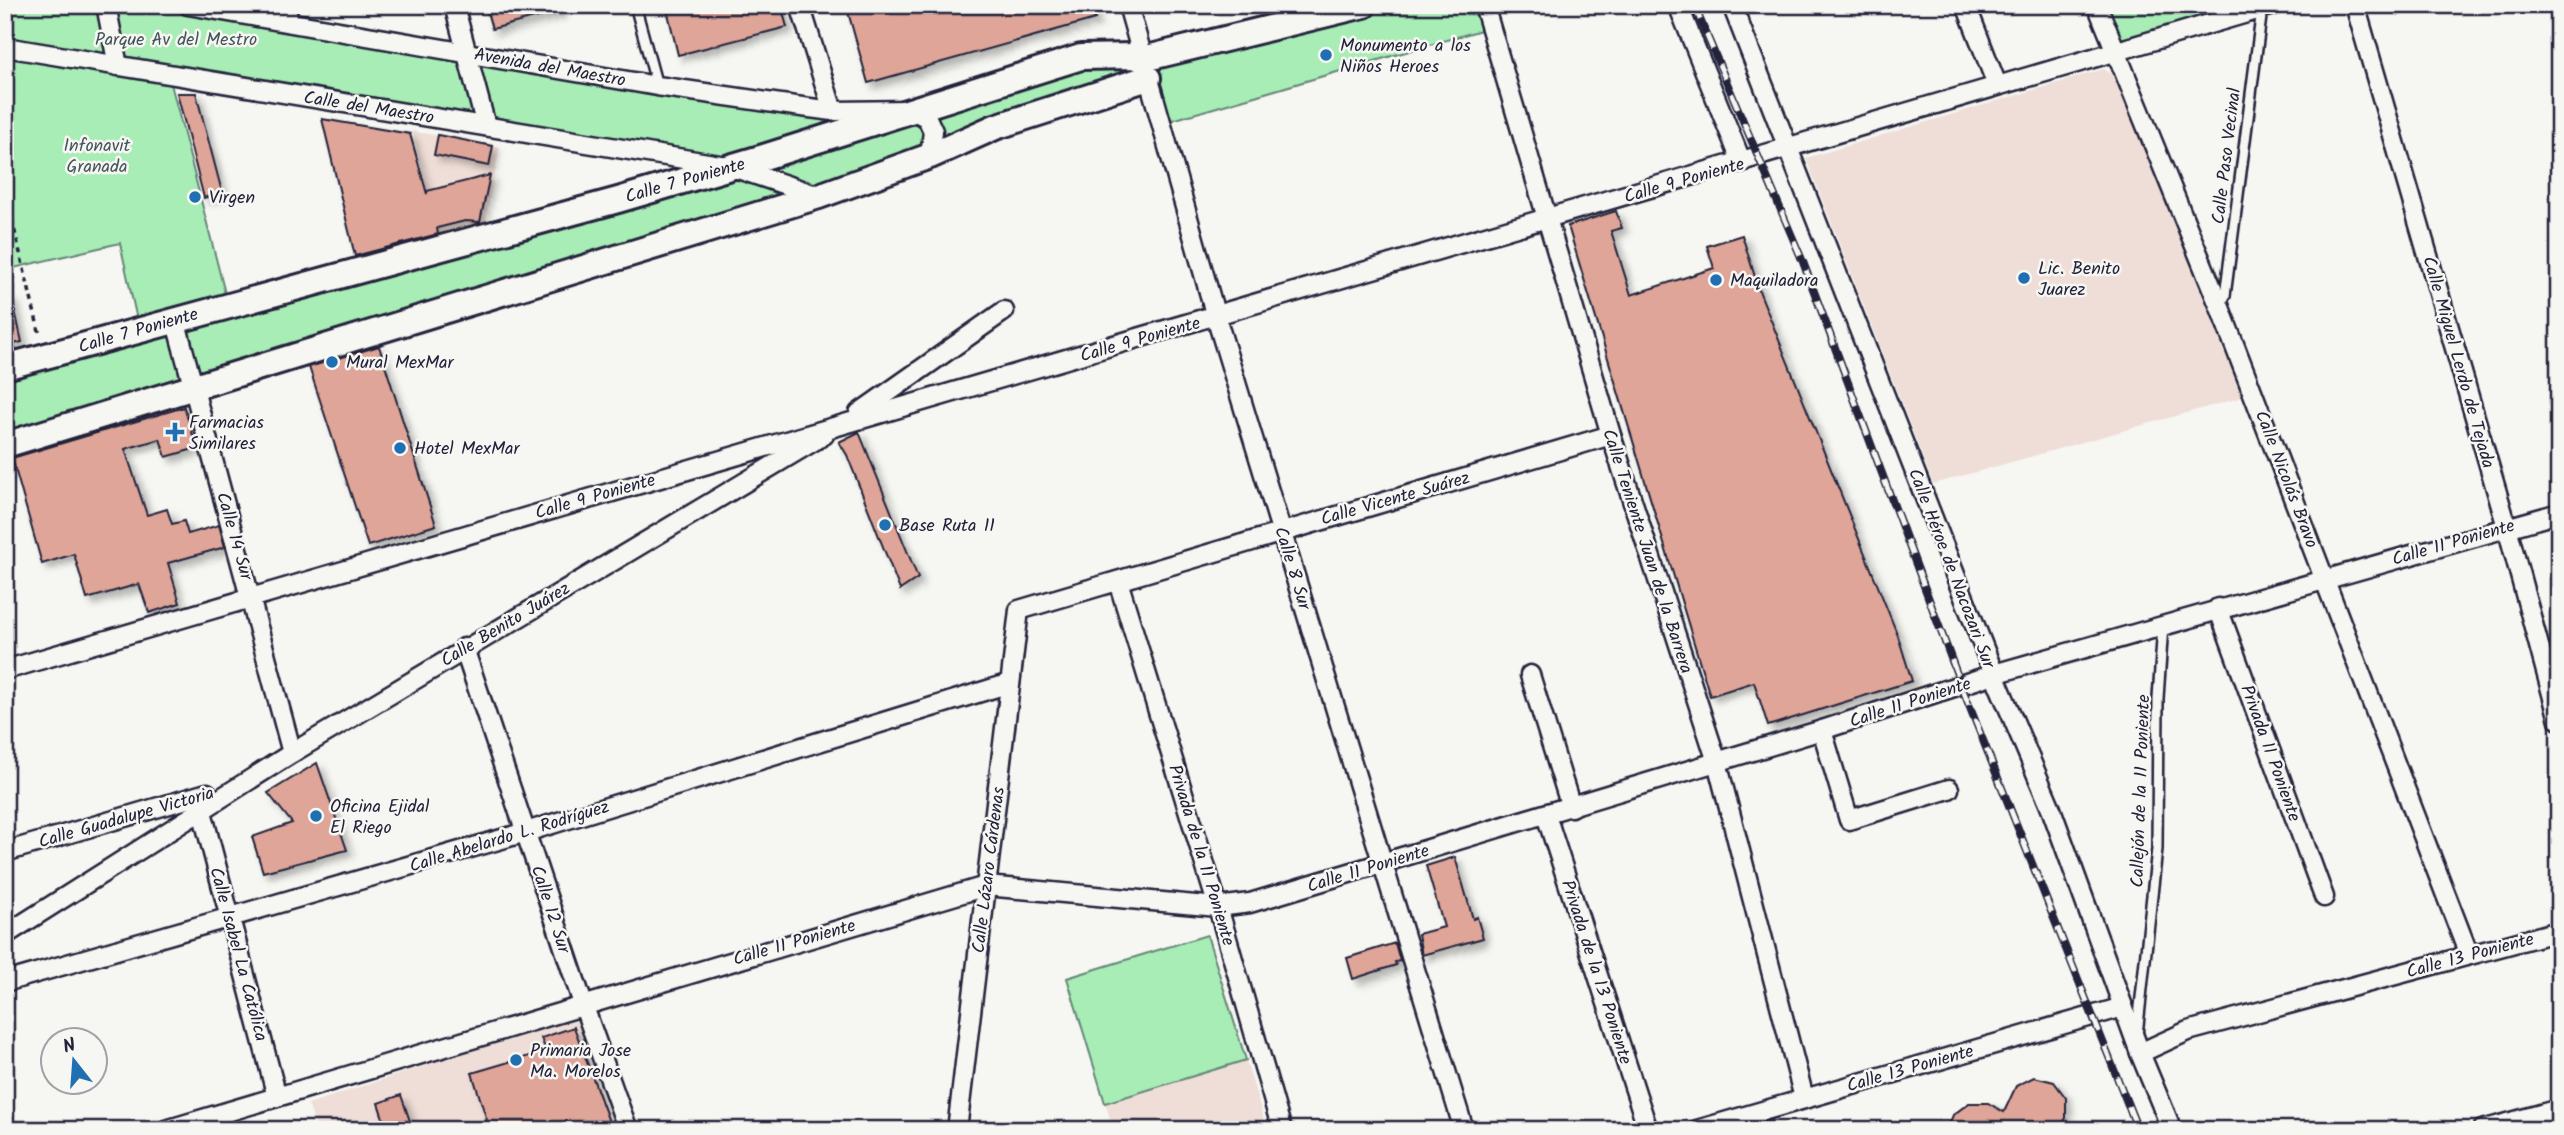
<svg xmlns="http://www.w3.org/2000/svg" width="2564" height="1135" font-family="Kalam,sans-serif">
<defs>
<filter id="shadow"><feDropShadow dx="5.5" dy="5.5" stdDeviation="3.5" flood-color="#0004"/></filter>
</defs>
<rect width="100%" height="100%" fill="#f6f6f2"/>
<filter id="ink" filterUnits="userSpaceOnUse"><feTurbulence type="fractalNoise" baseFrequency=".0143" numOctaves="2"/><feDisplacementMap in="SourceGraphic" scale="14" xChannelSelector="R" yChannelSelector="G"/><feConvolveMatrix kernelMatrix="1 2 1 2 8 2 1 2 1" color-interpolation-filters="sRGB"/></filter>
<g filter="url(#ink)">
<g fill="#efded7">
<polygon points="2104,69 2117,78 2243,397 1933,484 1806,158"/>
<polygon points="412,131 500,147 485,223 438,235"/>
<polygon points="576,1016 612,1130 317,1130 308,1104"/>
<polygon points="1246,1060 1267,1130 1114,1130 1105,1103"/>
</g>
<g fill="#a8ecb6" stroke="#658778" stroke-width="2">
<polygon points="5,5 176,5 828,118 830,134 765,155 719,156 5,46"/>
<polygon points="1380,5 1474,5 1481,30 1169,121 1148,65"/>
<polygon points="2104,5 2220,5 2222,11 2120,45"/>
<polygon points="5,47 169,76 228,305 1081,58 1126,59 1142,77 965,141 5,444 5,367 139,329 120,243 5,270"/>
<polygon points="1207,935 1246,1060 1105,1103 1067,978"/>
</g>
<g fill="#dea598" stroke="#22223b" stroke-width="2" filter="url(#shadow)">
<polygon points="485,5 560,5 561,11 492,29"/>
<polygon points="666,5 781,5 787,27 678,55"/>
<polygon points="846,5 1092,5 1095,19 868,83"/>
<polygon points="177,93 196,93 222,192 204,198"/>
<polygon points="322,119 410,134 427,194 427,191 490,175 480,222 465,221 437,228 438,234 355,256"/>
<polygon points="438,135 493,146 489,166 434,155"/>
<polygon points="1616,211 1622,228 1611,231 1631,295 1714,268 1707,246 1742,235 1760,293 1898,636 1912,681 1768,726 1754,682 1710,696 1568,226"/>
<polygon points="12,297 22,342 5,346 5,298"/>
<polygon points="379,346 436,525 368,546 309,367"/>
<polygon points="184,407 197,448 166,457 160,439 125,449 147,515 167,509 172,524 184,521 188,534 219,525 225,547 168,563 180,603 149,613 139,584 87,599 74,554 42,564 12,458"/>
<polygon points="859,432 918,578 900,590 847,455 839,442"/>
<polygon points="317,763 347,850 263,872 252,837 292,823 268,793"/>
<polygon points="1455,857 1473,919 1477,917 1483,938 1422,955 1418,934 1444,927 1426,866"/>
<polygon points="1395,943 1400,961 1395,962 1396,965 1353,979 1347,958"/>
<polygon points="574,1027 609,1122 600,1125 602,1130 490,1130 472,1073 546,1051 541,1038"/>
<polygon points="2034,1077 2054,1082 2066,1098 2066,1118 2059,1130 1947,1130 1953,1115 1969,1103 1988,1103 2004,1112 2016,1086"/>
<polygon points="401,1095 413,1130 387,1130 378,1103"/>
</g>
<g fill="none" stroke-linecap="round" stroke-linejoin="round">
<defs>
<g id="service">
<polyline points="290,5 294,24"/>
<polyline points="635,5 657,86"/>
<polyline points="2220,304 2225,296 2262,9"/>
<polyline points="2137,1035 2157,849 2158,698 2163,625"/>
</g>
<g id="minor">
<polyline points="106,5 118,66"/>
<polyline points="188,5 657,86 802,107 833,111 913,110 927,118 933,131 930,156"/>
<polyline points="454,5 486,126"/>
<polyline points="800,5 833,111"/>
<polyline points="1128,5 1216,317 1464,1130"/>
<polyline points="1484,5 1611,435 1717,762 1804,1098"/>
<polyline points="1678,5 1742,163"/>
<polyline points="1732,5 1994,674 2050,806 2140,1053 2172,1130"/>
<polyline points="1966,5 1997,85"/>
<polyline points="2097,5 2219,305 2469,955"/>
<polyline points="2355,5 2507,527 2559,720"/>
<polyline points="5,47 732,167 819,196"/>
<polyline points="175,319 292,753"/>
<polyline points="859,413 1004,311"/>
<polyline points="1118,581 1218,907 1282,1130"/>
<polyline points="2218,608 2324,897"/>
<polyline points="464,648 583,1004 628,1130"/>
<polyline points="5,670 2274,5"/>
<polyline points="1530,675 1571,807"/>
<polyline points="1822,730 1849,820 1949,789"/>
<polyline points="198,796 277,1097"/>
<polyline points="1546,815 1648,1130"/>
<polyline points="5,852 207,793"/>
<polyline points="5,935 292,753 824,435"/>
<polyline points="5,982 526,832 1010,683"/>
<polyline points="2140,1053 2188,1031 2559,931"/>
<polyline points="166,1130 986,886 1218,907 1250,903 1822,730 1994,674 2559,513"/>
<polyline points="957,1130 1019,610 1611,435"/>
<polyline points="1697,1130 2123,1007"/>
<polyline points="2482,1130 2559,1109"/>
</g>
<g id="secondary">
<polyline points="5,367 618,200 764,157 1081,57 1134,56 1143,59 1364,5"/>
<polyline points="5,445 819,196 930,156 995,127 1148,78"/>
</g>
</defs>
<use href="#service" stroke="#22223b" stroke-width="14"/>
<use href="#minor" stroke="#22223b" stroke-width="23"/>
<use href="#secondary" stroke="#22223b" stroke-width="30"/>
<polyline stroke="#22223b" stroke-width="3.5" stroke-dasharray="5 5" stroke-linecap="butt" points="5,191 40,335"/>
<use href="#service" stroke="#f6f6f2" stroke-width="9"/>
<use href="#minor" stroke="#f6f6f2" stroke-width="18"/>
<use href="#secondary" stroke="#f6f6f2" stroke-width="24"/>
<defs>
<polyline id="rail" points="1694,5 1803,262 1961,685 2138,1130"/>
</defs>
<use href="#rail" stroke="#22223b" stroke-width="8"/>
<use href="#rail" stroke="#f6f6f2" stroke-width="5" stroke-dasharray="16" stroke-linecap="butt"/>
</g>
</g>
<g fill="#1f6fb2" stroke="#f6f6f2" stroke-width="2.5">
<circle cx="1326" cy="55" r="7"/>
<circle cx="195" cy="197" r="7"/>
<circle cx="2024" cy="278" r="7"/>
<circle cx="1716" cy="280" r="7"/>
<circle cx="332" cy="362" r="7"/>
<path d="M171.5 421.5h7v7h7v7h-7v7h-7v-7h-7v-7h7z"/>
<circle cx="400" cy="448" r="7"/>
<circle cx="885" cy="525" r="7"/>
<circle cx="316" cy="816" r="7"/>
<circle cx="516" cy="1060" r="7"/>
</g>
<g text-anchor="middle" stroke-width="5" stroke-linejoin="round" paint-order="stroke">
<g font-size="18" fill="#44545a" stroke="#f6f6f2">
<text x="176" y="45">Parque Av del Mestro</text>
<text x="97" y="151">Infonavit<tspan x="97" dy="21">Granada</tspan></text>
</g>
<g font-size="18" fill="#22223b" stroke="#f6f6f2" text-anchor="start">
<text x="1340" y="51">Monumento a los<tspan x="1340" dy="21">Niños Heroes</tspan></text>
<text x="209" y="203">Virgen</text>
<text x="2038" y="274">Lic. Benito<tspan x="2038" dy="21">Juarez</tspan></text>
<text x="1730" y="286">Maquiladora</text>
<text x="346" y="368">Mural MexMar</text>
<text x="189" y="428">Farmacias<tspan x="189" dy="21">Similares</tspan></text>
<text x="414" y="454">Hotel MexMar</text>
<text x="899" y="531">Base Ruta 11</text>
<text x="330" y="812">Oficina Ejidal<tspan x="330" dy="21">El Riego</tspan></text>
<text x="530" y="1056">Primaria Jose<tspan x="530" dy="21">Ma. Morelos</tspan></text>
</g>
<g font-size="18" fill="#22223b" stroke="#f6f6f2">
<text transform="translate(550 67) rotate(10)" y="6">Avenida del Maestro</text>
<text transform="translate(369 107) rotate(9)" y="6">Calle del Maestro</text>
<text transform="translate(2226 156) rotate(-83)" y="6">Calle Paso Vecinal</text>
<text transform="translate(685 180) rotate(-16)" y="6">Calle 7 Poniente</text>
<text transform="translate(1684 180) rotate(-16)" y="6">Calle 9 Poniente</text>
<text transform="translate(138 330) rotate(-16)" y="6">Calle 7 Poniente</text>
<text transform="translate(1140 339) rotate(-16)" y="6">Calle 9 Poniente</text>
<text transform="translate(2459 362) rotate(74)" y="6">Calle Miguel Lerdo de Tejada</text>
<text transform="translate(2287 479) rotate(69)" y="6">Calle Nicolás Bravo</text>
<text transform="translate(595 496) rotate(-16)" y="6">Calle 9 Poniente</text>
<text transform="translate(1395 498) rotate(-16)" y="6">Calle Vicente Suárez</text>
<text transform="translate(235 536) rotate(74)" y="6">Calle 14 Sur</text>
<text transform="translate(2453 542) rotate(-16)" y="6">Calle 11 Poniente</text>
<text transform="translate(1648 551) rotate(72)" y="6">Calle Teniente Juan de la Barrera</text>
<text transform="translate(1293 568) rotate(73)" y="6">Calle 8 Sur</text>
<text transform="translate(1952 568) rotate(69)" y="6">Calle Héroe de Nacozari Sur</text>
<text transform="translate(505 624) rotate(-31)" y="6">Calle Benito Juárez</text>
<text transform="translate(1910 702) rotate(-18)" y="6">Calle 11 Poniente</text>
<text transform="translate(2271 753) rotate(70)" y="6">Privada 11 Poniente</text>
<text transform="translate(2140 791) rotate(-88)" y="6">Callejón de la 11 Poniente</text>
<text transform="translate(126 817) rotate(-16)" y="6">Calle Guadalupe Victoria</text>
<text transform="translate(509 836) rotate(-17)" y="6">Calle Abelardo L. Rodríguez</text>
<text transform="translate(1202 855) rotate(73)" y="6">Privada de la 11 Poniente</text>
<text transform="translate(1368 868) rotate(-17)" y="6">Calle 11 Poniente</text>
<text transform="translate(988 870) rotate(-83)" y="6">Calle Lázaro Cárdenas</text>
<text transform="translate(551 909) rotate(72)" y="6">Calle 12 Sur</text>
<text transform="translate(794 942) rotate(-16)" y="6">Calle 11 Poniente</text>
<text transform="translate(239 954) rotate(75)" y="6">Calle Isabel La Católica</text>
<text transform="translate(2470 955) rotate(-15)" y="6">Calle 13 Poniente</text>
<text transform="translate(1597 972) rotate(72)" y="6">Privada de la 13 Poniente</text>
<text transform="translate(1910 1068) rotate(-16)" y="6">Calle 13 Poniente</text>
</g>
</g>
<rect width="2564" height="1135" fill="none" stroke="#f6f6f2" stroke-width="28"/>
<rect x="14" y="14" width="2536" height="1107" fill="none" stroke="#22223b" stroke-width="2.5" filter="url(#ink)"/>
<g transform="translate(74 1061) rotate(343)"><circle r="33" fill="#f6f6f2" stroke="#a1a1a9" stroke-width="2"/>
<path d="M0-5L12 26L0 18L-12 26Z" fill="#1f6fb2"/>
<text y="-10" font-size="19" font-weight="bold" text-anchor="middle" fill="#22223b">N</text>
</g>
</svg>
